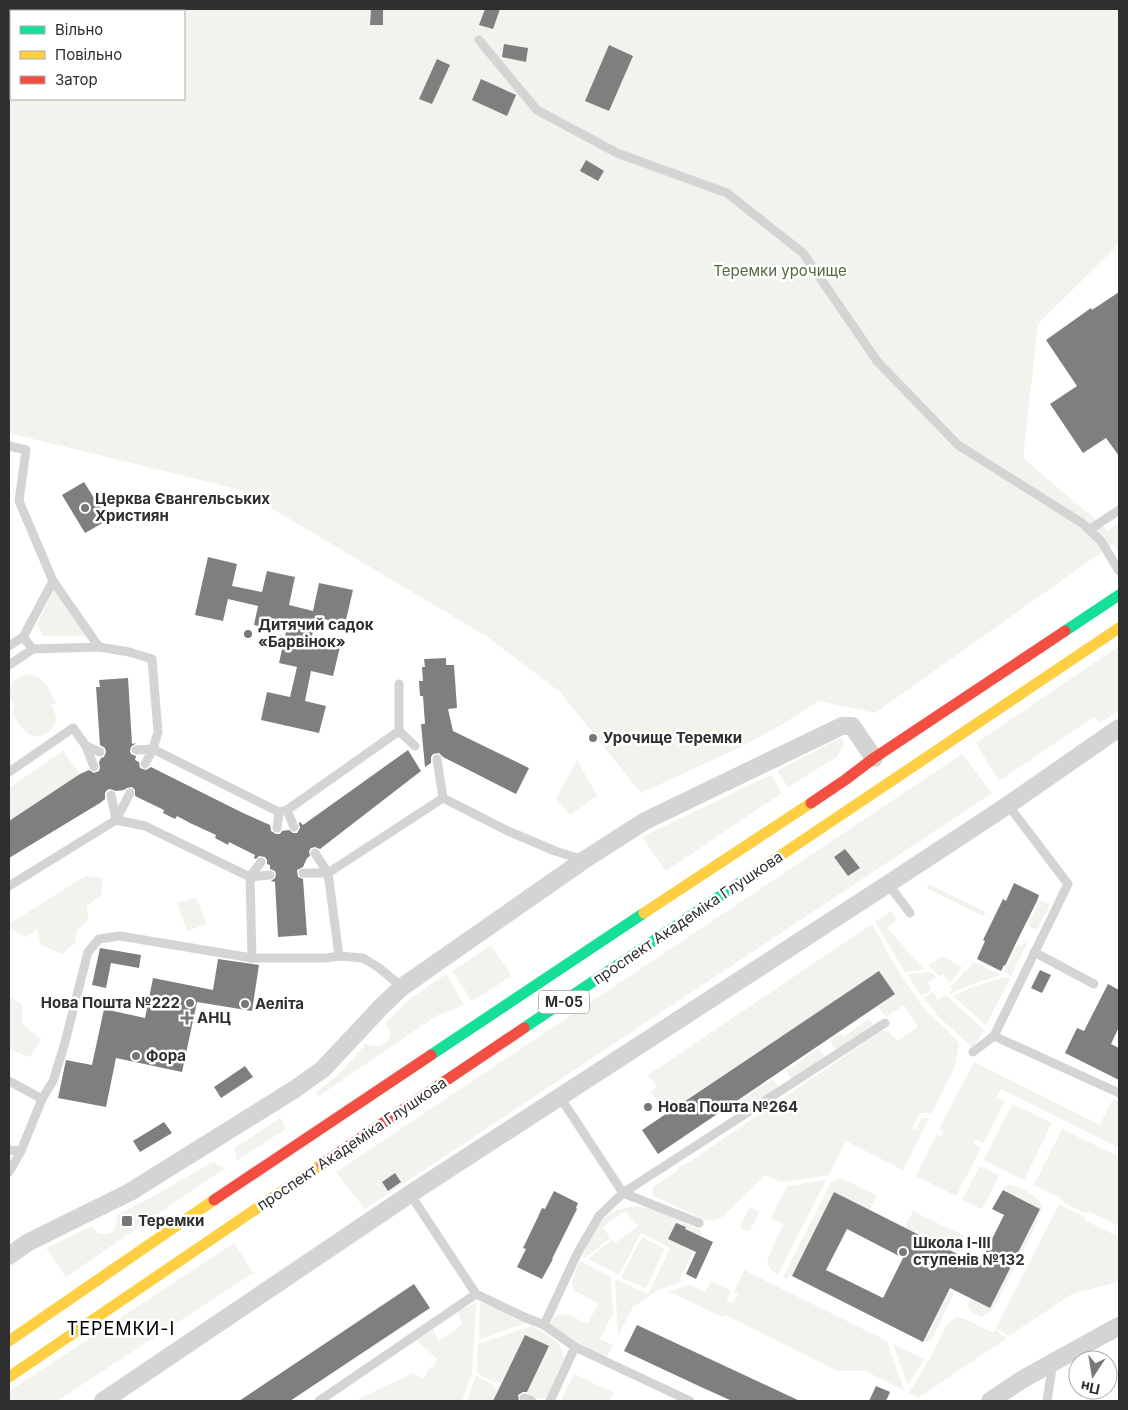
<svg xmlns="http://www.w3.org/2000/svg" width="1128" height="1410" font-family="Inter,sans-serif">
<rect width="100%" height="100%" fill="#fff"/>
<g fill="#f1f4ec" fill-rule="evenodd">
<path d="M9 9H1119V244L1038 324 1023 458 1108 530 1119 523V553L1113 544 875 713 819 701 786 722 745 745 641 793 560 692 486 636 241 490 9 433ZM11 11H184V99H11Z"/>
<polygon points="54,590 87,636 43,636 37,624"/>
<polygon points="1119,646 1119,710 1100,723 1094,717 999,781 976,743"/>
<path d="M27 674C45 677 48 688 56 702L51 705C53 710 57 715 56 720 54 732 39 741 29 734 22 730 16 720 12 713L15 706C3 692 12 678 27 674Z"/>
<polygon points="838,739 843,739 843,746 837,757 788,787 777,771"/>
<polygon points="63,751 80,774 9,821 9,788"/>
<polygon points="962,754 992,793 365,1209 336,1172"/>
<polygon points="577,760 597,796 570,815 556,799"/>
<polygon points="771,775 782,793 666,871 642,837"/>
<polygon points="85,876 102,878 102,894 87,906 88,920 77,930 75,943 62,954 41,945 37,929 26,937 9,928 9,924"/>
<polygon points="930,885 986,912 983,916 926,888"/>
<polygon points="196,897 206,924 187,931 177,903"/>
<polygon points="1040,900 1050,905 1037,930 1028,926"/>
<polygon points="891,911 897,920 887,928 924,969 905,972 875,922"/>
<path d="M872 924C887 951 902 979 921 1004 932 1019 949 1029 959 1044L954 1068 932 1113H920L912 1128 916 1130 922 1118H929L903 1170 846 1141 829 1175 781 1182 766 1175 722 1217 714 1220H705L652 1195 653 1187 677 1171 679 1166 685 1165 880 1032C888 1028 892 1035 897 1041L918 1027 904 1005 886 1017 878 1006 895 994 879 971 666 1113 651 1092 657 1087 648 1075Z"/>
<polygon points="1025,940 1028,942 1011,976 1004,972 1018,944 1022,946"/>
<polygon points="491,945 512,976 472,1001 452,971"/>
<polygon points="942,956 962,967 953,980 949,983 943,974 939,976 933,970 929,965"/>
<polygon points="973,961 1001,975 972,984 950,994 950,992 953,990 950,986 955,983 965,970 968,971"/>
<polygon points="931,972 937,977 928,983 931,990 922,996 907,974"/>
<path d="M446 974 464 1005 436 1016 319 1096 315 1093 338 1075 366 1044C381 1051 399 1038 385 1023L410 999Z"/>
<polygon points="1005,977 1010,979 986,1025 953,996 972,987"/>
<polygon points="933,992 938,1000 946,995 984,1030 973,1048 940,1018 923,998"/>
<polygon points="9,997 22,1004 22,1024 41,1039 30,1057 11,1050 9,1052"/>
<polygon points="869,1019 874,1026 836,1050 830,1041 841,1034 843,1037"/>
<polygon points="819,1048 826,1058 793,1080 786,1071"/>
<polygon points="974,1062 1102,1126 1100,1124 1113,1099 1119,1102 1119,1148 1001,1089 997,1097 1005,1101 984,1143 976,1139 974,1144 981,1148 956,1196 916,1176 937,1134 941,1136 944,1132 939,1129"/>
<polygon points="773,1079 780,1088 745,1112 738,1102"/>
<polygon points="1012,1104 1052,1123 1024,1180 984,1160"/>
<polygon points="280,1118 286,1129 236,1161 237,1155 234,1148"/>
<polygon points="1062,1129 1119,1157 1119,1226 1088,1211 1087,1214 1061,1201 1061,1198 1034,1185"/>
<path d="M214 1161 220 1167 225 1168 66 1277 46 1248 92 1226 97 1233C112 1237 118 1230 117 1215L152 1197Z"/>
<polygon points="980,1166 999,1175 985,1205 982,1208 979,1208 962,1200"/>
<polygon points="838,1178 843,1179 877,1196 870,1210 834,1192 792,1276 789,1275 787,1279 783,1277 831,1183"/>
<polygon points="826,1180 778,1275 771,1270 767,1261 783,1224 771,1218 787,1186"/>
<path d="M1008 1185C1020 1187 1040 1195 1042 1208L1032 1233 992 1311 981 1317 969 1310 968 1304 971 1299 990 1308 1040 1209 1003 1189 1005 1186Z"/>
<polygon points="1059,1204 1085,1217 1084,1220 1119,1237 1119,1280 1114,1283 1072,1294 1009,1336 996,1328"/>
<path d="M636 1206 655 1209 700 1230 702 1233 680 1279 683 1281 658 1290 633 1307 618 1335 615 1281 618 1280 648 1294 670 1248 641 1233 619 1275 588 1259 612 1240 615 1243 638 1226 625 1211 603 1227 610 1238 585 1258 582 1257C597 1228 599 1210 636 1206Z"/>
<polygon points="750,1207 757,1210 759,1213 750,1230 748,1231 741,1229 740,1225"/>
<polygon points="913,1211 964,1236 956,1252 905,1227"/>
<polygon points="642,1237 665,1249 646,1289 621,1277"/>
<polygon points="234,1243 253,1273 57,1401 9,1401 9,1391"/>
<path d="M580 1261 611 1277 613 1313 600 1339 613 1345 606 1358C587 1348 566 1339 551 1325 554 1304 577 1319 588 1324L598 1303C572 1288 565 1293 580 1261Z"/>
<polygon points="744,1270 887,1341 904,1390 865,1371 838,1371 726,1315 722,1317 668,1291 691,1285 705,1292 711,1281 731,1291 726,1300 733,1303 738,1294 734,1292"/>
<polygon points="949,1291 954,1293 932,1339 928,1342 924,1342"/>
<polygon points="480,1302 500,1308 526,1323 479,1340"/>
<polygon points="476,1303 472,1373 462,1401 355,1401 413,1373 424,1379 430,1367 433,1367 437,1359 416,1340 433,1329 438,1341 462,1325 458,1311"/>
<polygon points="955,1317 963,1318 993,1333 995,1330 1007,1338 918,1398 909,1393 928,1361 929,1361 946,1326"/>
<path d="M532 1326C545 1334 565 1342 564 1360L549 1393 546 1397 539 1399 526 1394 549 1347 525 1335 501 1383 496 1381 495 1383 477 1373 478 1344Z"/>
<polygon points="893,1344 924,1359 908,1385"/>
<polygon points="574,1374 614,1393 610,1401 561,1401"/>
<polygon points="476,1376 494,1385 493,1387 498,1389 493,1401 467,1401"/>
</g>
<g fill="#7f7f7f" fill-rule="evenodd">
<polygon points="371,9 383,9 383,25 370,25"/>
<polygon points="485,9 500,9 493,29 479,25"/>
<polygon points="504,44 528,48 526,62 502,57"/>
<polygon points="609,45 633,56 609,111 585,101"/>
<polygon points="437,59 450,65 432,104 419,99"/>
<polygon points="481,79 516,95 507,116 472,100"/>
<polygon points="586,160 604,171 598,181 580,171"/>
<polygon points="1119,292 1119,456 1106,438 1083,453 1050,404 1077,386 1046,340 1091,308 1092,310"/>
<polygon points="84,482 108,520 85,533 62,495"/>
<polygon points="208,557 237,564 232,586 262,592 267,571 295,577 289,605 313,611 319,583 353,590 345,624 316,617 311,641 340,647 333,676 311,671 305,701 326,706 319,733 261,720 267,692 290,697 297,667 279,663 286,632 254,625 258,606 228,599 223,621 195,615"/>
<polygon points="446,658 446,665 454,665 457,708 448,709 453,731 529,768 516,794 443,757 439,753 433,754 431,757 431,763 425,767 421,724 425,724 423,696 420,696 419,681 423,681 422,667 425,667 424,659"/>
<polygon points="128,678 132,744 136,743 131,747 130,751 131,754 136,756 135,760 139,762 140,768 146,770 151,767 243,813 270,825 271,831 276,834 280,834 282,831 289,830 293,833 297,833 300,828 299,823 300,822 303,825 408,750 421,771 320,849 315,847 311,848 309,851 310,856 307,858 303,867 297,870 298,877 303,879 307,935 278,937 275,882 271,881 275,878 276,874 275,871 270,869 270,865 267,864 267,860 265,857 259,856 256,859 254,858 255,855 229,842 228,845 215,838 216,835 190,823 177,816 175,819 163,813 164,810 135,796 135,790 132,787 127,788 124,790 116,791 110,789 107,790 105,793 105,799 100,803 9,858 9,821 80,774 89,770 94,773 99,771 100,768 99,762 101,758 104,757 106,752 105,748 100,745 96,687 100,687 99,680"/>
<polygon points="845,849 860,868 848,876 834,857"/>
<polygon points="1014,883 1039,895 1037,901 1017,941 1005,966 1004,965 1001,971 977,959 985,941 983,940 1003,899 1006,901"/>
<polygon points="100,948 141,955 139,968 111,963 106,988 92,985"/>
<polygon points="218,959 259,965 252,1011 197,1002 182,1072 116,1058 106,1107 58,1098 66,1060 92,1065 104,1009 145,1018 153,978 213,990"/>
<polygon points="1040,970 1051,975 1042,993 1031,988"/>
<polygon points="879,971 895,994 658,1154 642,1130"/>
<polygon points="1108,984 1119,990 1119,1027 1111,1044 1119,1048 1119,1080 1065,1053 1077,1028 1084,1031"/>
<polygon points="245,1066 253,1077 221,1098 214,1087"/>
<polygon points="164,1122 172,1133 140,1152 133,1141"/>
<polygon points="395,1173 401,1182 388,1191 382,1182"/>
<path d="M1003 1190 1040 1209 990 1308 950 1288 923 1342 792 1276 834 1192 979 1265 1004 1215 992 1209ZM847 1229 903 1258 883 1298 826 1270Z"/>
<polygon points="554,1191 578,1203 576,1208 577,1209 552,1259 553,1259 542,1279 517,1267 526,1249 523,1248 537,1219 542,1208 545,1209"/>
<polygon points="676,1223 686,1227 685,1229 713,1242 696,1279 686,1274 696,1252 668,1239"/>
<polygon points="414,1284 430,1308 290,1401 239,1401"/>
<polygon points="637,1325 800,1401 732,1401 701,1387 624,1351"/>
<polygon points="525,1335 549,1346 527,1392 523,1392 518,1395 519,1401 493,1401"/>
<polygon points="876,1386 890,1392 886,1401 869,1401"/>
</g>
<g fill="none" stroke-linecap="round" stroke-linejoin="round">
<g stroke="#d4d4d4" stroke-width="9">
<polyline points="479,40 537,110 617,153 727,193 803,253 877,361 958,445 1082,523 1101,541 1119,571"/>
<polyline points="9,446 26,450 19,501 53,581 99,647"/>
<polyline points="1089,530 1119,510"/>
<polyline points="9,646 23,637"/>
<polyline points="33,649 23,637 53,581"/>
<polyline points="9,665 33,649 99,647 129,652 152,659 158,732 153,749 145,764"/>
<polyline points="399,731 415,746"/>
<polyline points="86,746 100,752"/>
<polyline points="136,750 153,749 279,812"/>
<polyline points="437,759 443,798"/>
<polyline points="9,772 73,728 86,746 94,767"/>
<polyline points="111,795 116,820 145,826 250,877 252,958"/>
<polyline points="1008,805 1068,884 994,1036 1119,1093"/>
<polyline points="287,810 294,827"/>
<polyline points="277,828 279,812 287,810 399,731 399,684"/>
<polyline points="315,853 328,873"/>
<polyline points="303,873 328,873"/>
<polyline points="250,877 270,875"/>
<polyline points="250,877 261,862"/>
<polyline points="888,884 910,913"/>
<polyline points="9,886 116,820 130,793"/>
<polyline points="1034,952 1094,984"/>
<polyline points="339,956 328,873 443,798 508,831 555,851 584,860"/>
<polyline points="973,1052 994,1036"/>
<polyline points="9,1081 42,1099"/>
<polyline points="560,1097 623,1193 885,1023"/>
<polyline points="9,1150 21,1151"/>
<polyline points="9,1172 21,1151 42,1099 53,1081 64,1046 88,952 99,939 120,936 252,958 326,958 339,956 363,958 378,967 402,987"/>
<polyline points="410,1194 476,1294 522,1316 544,1325 575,1347 550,1401"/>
<polyline points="544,1325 577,1254 599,1216 623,1193 699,1223"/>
<polyline points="575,1347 690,1401"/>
<polyline points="524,1398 532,1401"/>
<polyline points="319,1401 476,1294"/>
<polyline points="1047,1401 1053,1362"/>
</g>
<g stroke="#d4d4d4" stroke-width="18">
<polyline points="9,1256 27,1243 130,1192 295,1089 323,1069 382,1006 402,987 584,860 645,821 842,726 852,726 874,758"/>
<polyline points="103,1401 410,1194 888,884 1008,805 1119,728"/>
<polyline points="990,1401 1023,1379 1119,1326"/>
</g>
<g stroke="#16e098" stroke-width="11">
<polyline points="1065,631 1119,595"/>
<polyline points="524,1028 744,880"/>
<polyline points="431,1055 644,913"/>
</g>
<g stroke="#ffcf43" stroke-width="11">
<polyline points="744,880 1119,628"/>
<polyline points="644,913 811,803"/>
<polyline points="9,1341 214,1200"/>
<polyline points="9,1377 322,1164"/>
</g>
<g stroke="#f24e42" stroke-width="11">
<polyline points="811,803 845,780 874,758 1065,631"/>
<polyline points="322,1164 524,1028"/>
<polyline points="214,1200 431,1055"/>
</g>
</g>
<g fill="#787878" stroke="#fff" stroke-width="2">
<circle cx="85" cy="508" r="5"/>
<circle cx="248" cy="634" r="5"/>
<circle cx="593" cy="738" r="5"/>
<circle cx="190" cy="1003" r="5"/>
<circle cx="245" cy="1004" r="5"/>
<path d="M184.5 1010.5h5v5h5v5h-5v5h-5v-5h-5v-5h5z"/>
<circle cx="136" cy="1056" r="5"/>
<circle cx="648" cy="1107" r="5"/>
<rect x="121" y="1215" width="12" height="12" rx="2.5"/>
<circle cx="903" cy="1252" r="5"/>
</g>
<g text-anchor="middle" stroke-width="5" stroke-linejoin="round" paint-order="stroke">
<rect fill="#fff" stroke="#6d6d6d" stroke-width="1" x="539" y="990.5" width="50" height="23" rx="4"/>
<g font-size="14" font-weight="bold" fill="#2f2f2f">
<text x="564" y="1007">М-05</text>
</g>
<g font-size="15" fill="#53683f" stroke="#fff">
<text x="780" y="276">Теремки урочище</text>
</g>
<g font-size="15" font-weight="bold" fill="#2f2f2f" stroke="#fff" text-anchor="start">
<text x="95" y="504">Церква Євангельських<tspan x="95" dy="17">Християн</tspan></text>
<text x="258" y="630">Дитячий садок<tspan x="258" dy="17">«Барвінок»</tspan></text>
<text x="603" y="743">Урочище Теремки</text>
<text x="180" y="1008" text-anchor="end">Нова Пошта №222</text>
<text x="255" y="1009">Аеліта</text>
<text x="197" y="1023">АНЦ</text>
<text x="146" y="1061">Фора</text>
<text x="658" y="1112">Нова Пошта №264</text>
<text x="138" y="1226">Теремки</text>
<text x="913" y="1248">Школа І-ІІІ<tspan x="913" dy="17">ступенів №132</tspan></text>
</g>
<g font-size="15" fill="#2f2f2f" stroke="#fff">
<text transform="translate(688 918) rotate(-34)" y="5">проспект Академіка Глушкова</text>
<text transform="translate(352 1144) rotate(-34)" y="5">проспект Академіка Глушкова</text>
</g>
<g font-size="18" letter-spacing="1" fill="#000" stroke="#fff">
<text x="121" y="1335">ТЕРЕМКИ-І</text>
</g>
</g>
<rect width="1128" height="1410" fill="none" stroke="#2f2f2f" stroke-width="20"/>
<rect x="10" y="10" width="175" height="90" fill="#ffffff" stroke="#acacac"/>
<rect x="20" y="26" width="25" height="8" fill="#16e098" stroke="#acacac"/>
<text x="55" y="35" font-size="15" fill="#2f2f2f">Вільно</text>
<rect x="20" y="51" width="25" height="8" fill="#ffcf43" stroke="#acacac"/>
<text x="55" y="60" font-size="15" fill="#2f2f2f">Повільно</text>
<rect x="20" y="76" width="25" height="8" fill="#f24e42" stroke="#acacac"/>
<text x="55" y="85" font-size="15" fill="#2f2f2f">Затор</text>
<g transform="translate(1093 1375) rotate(192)"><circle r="24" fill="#ffffff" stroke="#acacac"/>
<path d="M0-4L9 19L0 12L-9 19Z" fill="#787878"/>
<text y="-8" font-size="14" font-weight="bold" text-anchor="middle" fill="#2f2f2f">Пн</text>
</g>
</svg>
